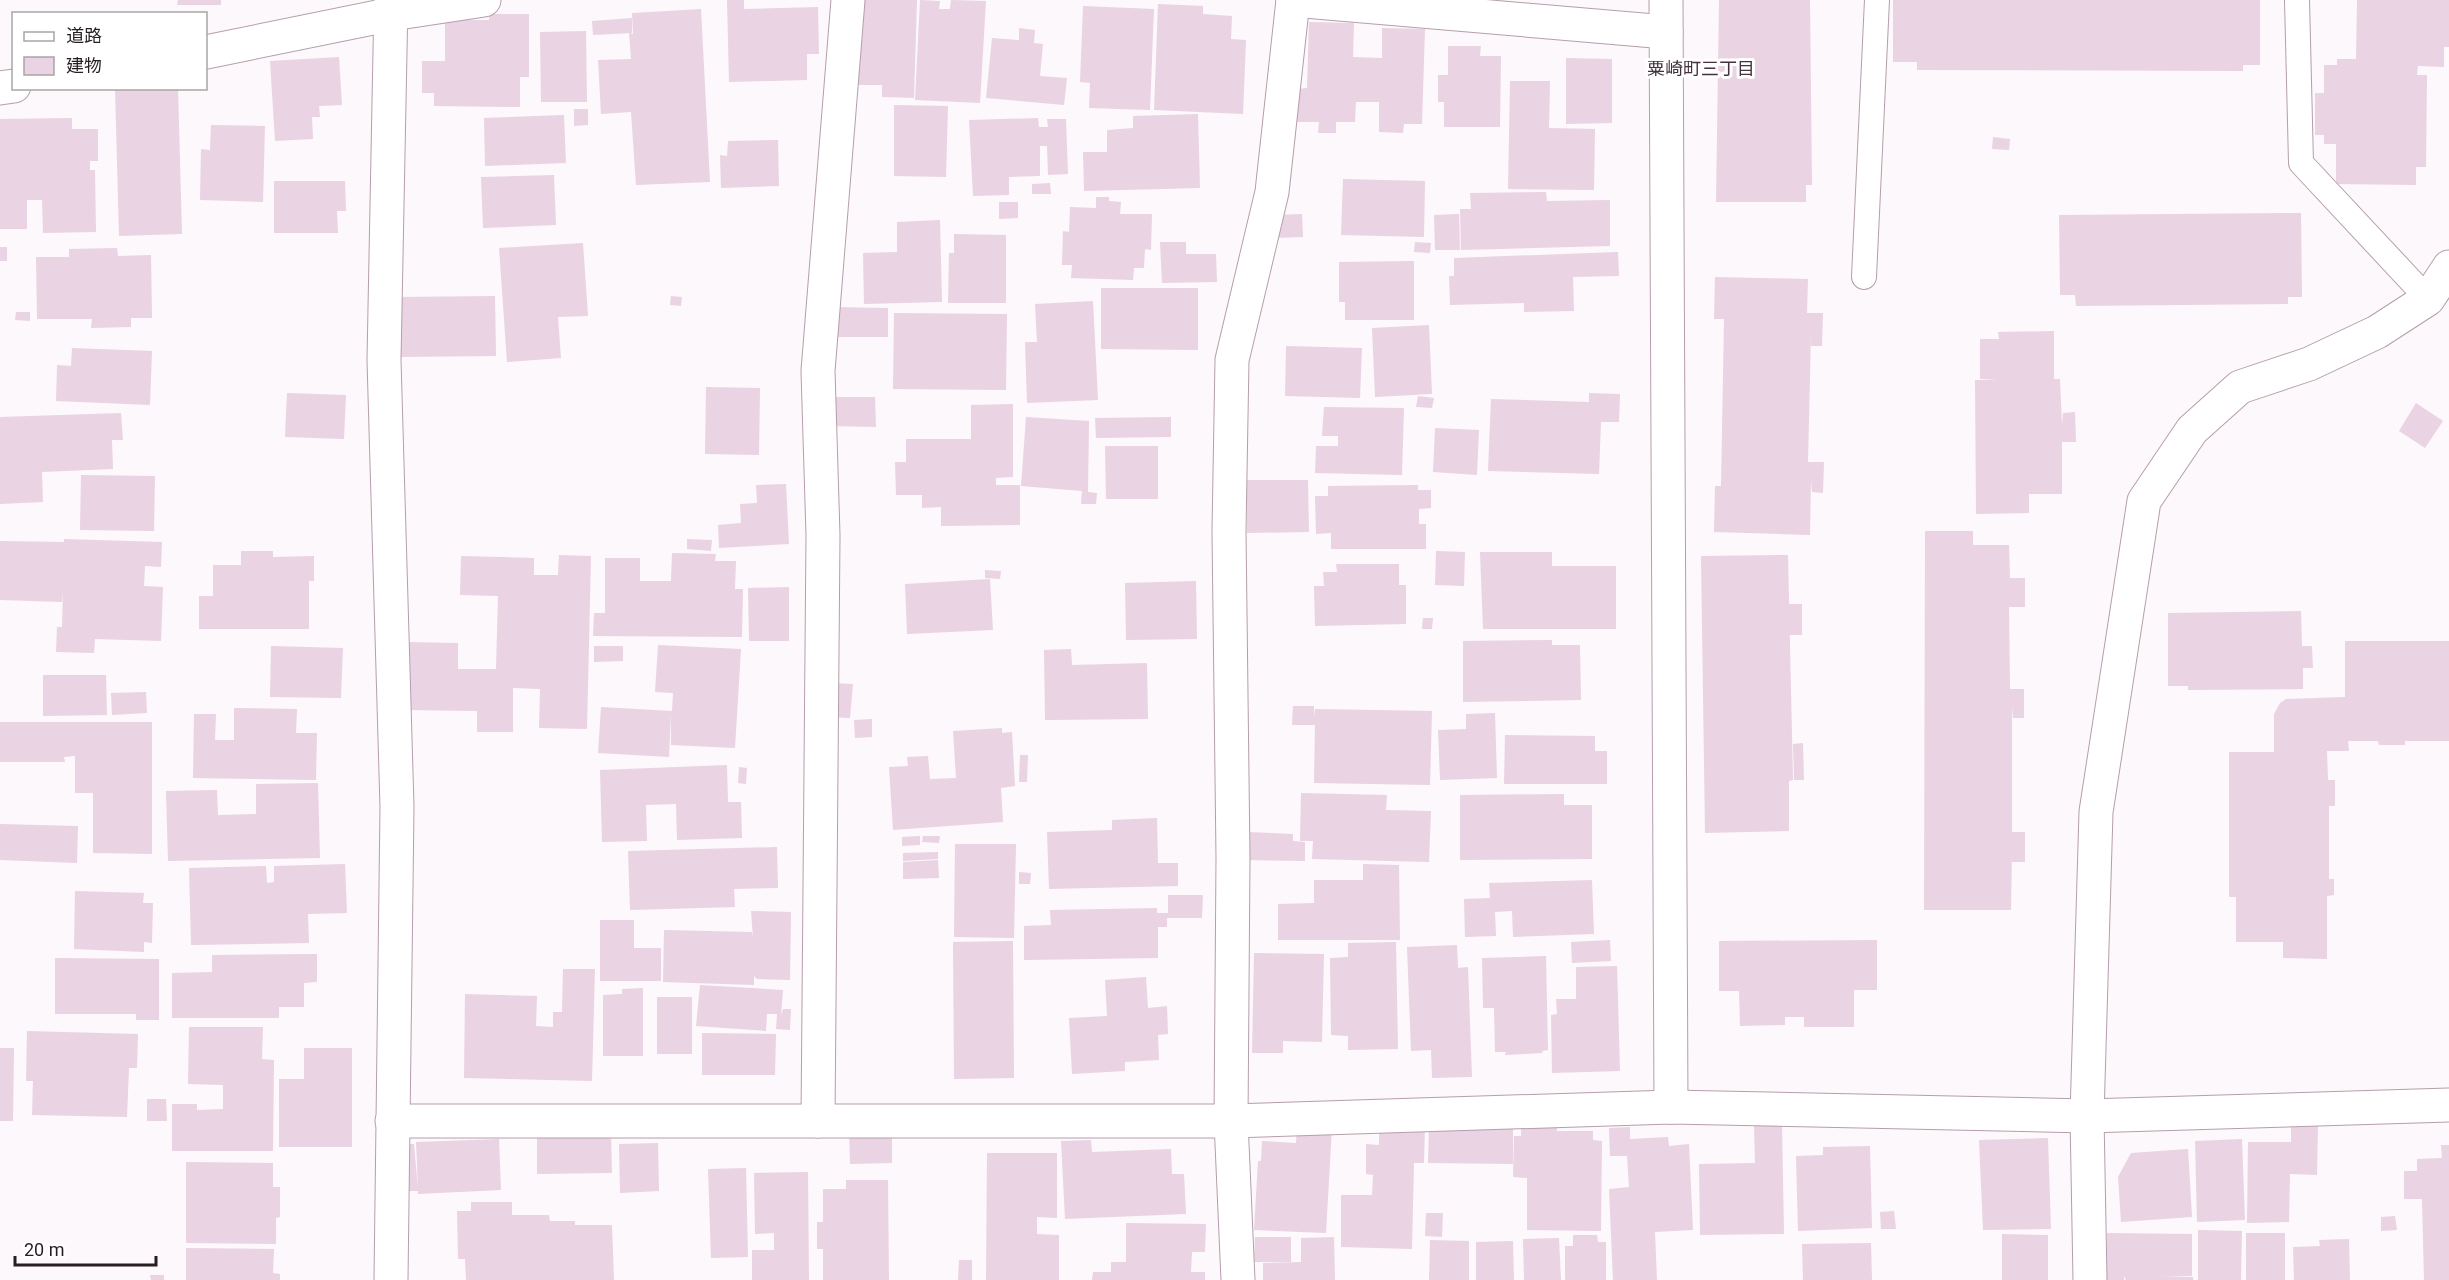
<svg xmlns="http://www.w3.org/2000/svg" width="2449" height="1280" font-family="Roboto,'Noto Sans JP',sans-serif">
<rect width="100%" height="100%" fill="#fcf8fb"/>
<g fill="#ead3e2">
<polygon points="178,0 221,0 221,5 177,5"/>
<polygon points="727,0 744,0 744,9 818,7 819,54 807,54 807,80 729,82"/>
<polygon points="862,0 917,0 914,98 882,97 882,85 858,85"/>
<polygon points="920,0 940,1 939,9 950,9 951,0 986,1 980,103 915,100"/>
<polygon points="1719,0 1810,0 1812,185 1806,185 1806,202 1716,202"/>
<polygon points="1893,0 2260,0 2260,65 2243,65 2243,71 1917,70 1917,62 1893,62"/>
<polygon points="2357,0 2449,0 2449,47 2444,47 2444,67 2418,66 2417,75 2427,75 2426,167 2416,167 2416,185 2336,184 2336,144 2324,144 2324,135 2315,135 2315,93 2324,93 2324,65 2337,65 2337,59 2356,59"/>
<polygon points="1158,4 1203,6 1203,14 1232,16 1231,39 1246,40 1243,114 1154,110"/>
<polygon points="1083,6 1154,9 1150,110 1089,108 1090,83 1080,82"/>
<polygon points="701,9 710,182 636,185 631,112 601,114 598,60 631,59 629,33 633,34 632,13"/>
<polygon points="489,14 529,14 529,77 520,77 520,107 434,106 434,93 422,93 422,61 445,61 445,20 489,20"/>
<polygon points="632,18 632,33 593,35 592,21"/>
<polygon points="1309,22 1354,23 1353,57 1382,58 1382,28 1425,29 1422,124 1404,124 1403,133 1379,132 1379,102 1356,102 1355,122 1336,122 1336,133 1318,133 1319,122 1297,122 1298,89 1307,88"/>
<polygon points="1019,28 1035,30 1034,43 1043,44 1040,76 1067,78 1064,105 986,98 992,38 1019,40"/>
<polygon points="586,31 587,102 541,102 540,32"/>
<polygon points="1448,46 1481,46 1480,56 1501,56 1500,127 1444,127 1444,102 1438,102 1438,75 1448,75"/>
<polygon points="339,57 342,105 319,106 320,117 312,117 313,139 275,141 270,61"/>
<polygon points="1566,58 1612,59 1612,123 1566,124"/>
<polygon points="1510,81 1550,81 1549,128 1595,129 1594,190 1508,189"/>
<polygon points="115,88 178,88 182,234 119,236"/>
<polygon points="894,105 948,106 946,177 894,176"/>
<polygon points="574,109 588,109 588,125 574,126"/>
<polygon points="1198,114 1200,188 1084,191 1083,152 1107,152 1107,130 1133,128 1133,116"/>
<polygon points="564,115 566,163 485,166 484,118"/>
<polygon points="72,118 72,129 98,129 98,161 90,161 90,170 95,170 96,232 43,233 42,200 27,200 27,229 0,229 0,119"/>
<polygon points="1038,118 1039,127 1048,127 1047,119 1066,119 1068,174 1048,175 1047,146 1040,146 1040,176 1009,177 1009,195 973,196 969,120"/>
<polygon points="211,125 265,126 263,202 200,200 201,149 210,150"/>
<polygon points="1993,137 2010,139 2009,150 1992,149"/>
<polygon points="778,140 779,186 721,188 720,155 727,156 728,141"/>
<polygon points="554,175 556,225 483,228 481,177"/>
<polygon points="1343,179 1425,181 1424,237 1341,235"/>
<polygon points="274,181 345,181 346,211 337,211 338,233 274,233"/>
<polygon points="1050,183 1051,194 1032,194 1032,184"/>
<polygon points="1546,192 1547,201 1610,200 1610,246 1461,250 1460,209 1471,209 1470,193"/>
<polygon points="1096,197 1109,197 1109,201 1121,202 1120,214 1152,214 1151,250 1145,249 1144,268 1134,268 1133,280 1071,278 1072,265 1062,265 1063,231 1069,232 1070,207 1096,208"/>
<polygon points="999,202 1018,202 1018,218 999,219"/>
<polygon points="2301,213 2302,297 2288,297 2288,304 2076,306 2075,295 2060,295 2059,215"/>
<polygon points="1302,214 1303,237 1274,238 1274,215"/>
<polygon points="1459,214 1460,250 1435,250 1434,215"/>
<polygon points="940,220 942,302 864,304 863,253 897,252 897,222"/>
<polygon points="954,234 1006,235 1006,303 948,303 949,253 954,253"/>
<polygon points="1160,242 1186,242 1186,254 1216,254 1217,282 1162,283"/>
<polygon points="1415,242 1431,243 1430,253 1414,252"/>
<polygon points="583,243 588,316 558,317 561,358 507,362 499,248"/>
<rect x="0" y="247" width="7" height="14"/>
<polygon points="117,248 118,256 151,255 152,318 131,318 131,327 91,328 92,319 37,319 36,257 69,257 69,249"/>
<polygon points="1618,252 1619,276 1573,277 1574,311 1524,312 1524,303 1450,305 1449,276 1454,276 1454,258"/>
<polygon points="1414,261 1414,320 1345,320 1345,302 1339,302 1339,262"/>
<polygon points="1715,277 1808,279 1807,313 1823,313 1822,346 1811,346 1811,333 1808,462 1824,462 1823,493 1812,492 1811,480 1810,535 1714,532 1715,486 1721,486 1724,319 1714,319"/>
<polygon points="1101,288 1198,288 1198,350 1101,349"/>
<polygon points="495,296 496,356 399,357 398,297"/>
<polygon points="671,296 682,297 681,306 670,305"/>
<polygon points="1093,301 1098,400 1027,403 1025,342 1037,342 1035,304"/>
<polygon points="833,307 888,308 888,337 833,337"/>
<polygon points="16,312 30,312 30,321 15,320"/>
<polygon points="894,313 1007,314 1006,390 893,389"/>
<polygon points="1429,325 1432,394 1375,397 1372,328"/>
<polygon points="2054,331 2054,379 2060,379 2062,425 2063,413 2075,412 2076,442 2062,442 2062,494 2029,494 2029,513 1976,514 1975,380 1998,380 1980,379 1980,339 1999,339 1998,332"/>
<polygon points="1286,346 1362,348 1360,398 1285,396"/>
<polygon points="72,348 152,351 150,405 56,401 57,365 71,366"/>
<polygon points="706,387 760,388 759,455 705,454"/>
<polygon points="287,393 346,395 344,439 285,437"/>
<polygon points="1589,393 1620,394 1619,422 1601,422 1599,474 1488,471 1491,399 1589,402"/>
<polygon points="1418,396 1434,398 1432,408 1416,407"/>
<polygon points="828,397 875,397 876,427 828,426"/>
<polygon points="2416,403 2443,421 2425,448 2399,431"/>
<polygon points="1013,404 1013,477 996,478 996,485 1020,485 1020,525 941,526 941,507 922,508 922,495 896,495 895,462 906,462 906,439 971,439 971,405"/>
<polygon points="1324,407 1404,408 1402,475 1315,473 1316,446 1338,446 1338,436 1322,436"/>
<polygon points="121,413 123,440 112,440 113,469 42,472 43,502 0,504 0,417"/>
<polygon points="1026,417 1089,421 1088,492 1097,493 1096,504 1081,504 1082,491 1021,486"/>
<polygon points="1171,417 1171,437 1096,438 1095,418"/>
<polygon points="1435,428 1479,430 1477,475 1433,472"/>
<polygon points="1105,446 1158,446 1158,499 1106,499"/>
<polygon points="81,475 155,476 154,531 80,530"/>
<polygon points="1247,480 1308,480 1309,532 1247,533"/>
<polygon points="786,484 789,544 719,548 718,525 741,523 740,504 757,503 756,485"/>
<polygon points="1418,485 1418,490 1431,490 1431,508 1419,509 1419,524 1426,524 1426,549 1331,549 1331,533 1316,534 1315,496 1328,496 1328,486"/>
<polygon points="1925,531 1973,531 1973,545 2009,545 2010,578 2025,578 2025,607 2009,607 2010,689 2024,689 2024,718 2013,718 2012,706 2012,832 2025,832 2025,862 2012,862 2012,850 2011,910 1924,910"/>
<polygon points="64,539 162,542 161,567 145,566 144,586 163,587 161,641 95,639 94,653 56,652 57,627 62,627 63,592 62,602 0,600 0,541 64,542"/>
<polygon points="687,539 712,540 711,551 687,549"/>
<polygon points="241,551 273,551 273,557 314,556 314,581 309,581 309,629 199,629 199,596 213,596 213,565 241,565"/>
<polygon points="1436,551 1465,552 1464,586 1435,585"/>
<polygon points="1480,552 1552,552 1552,566 1616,566 1616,629 1483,629"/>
<polygon points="672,553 716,554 715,561 736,561 735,589 743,589 742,637 593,636 594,613 605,613 605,558 640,558 640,581 671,581"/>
<polygon points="559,555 591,556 587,729 539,728 540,689 513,688 513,732 477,732 477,711 402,710 404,642 458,643 458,669 496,669 498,596 460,595 461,556 534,558 534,575 558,575"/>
<polygon points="1788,555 1793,780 1789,781 1789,831 1705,833 1701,556"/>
<polygon points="1336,564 1399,564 1399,585 1406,585 1406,624 1315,626 1314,586 1324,586 1323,572 1337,572"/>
<polygon points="985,570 1001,571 1000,579 985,578"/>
<polygon points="990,579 993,630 907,634 905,584"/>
<polygon points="1196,581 1197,639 1126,640 1125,583"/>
<polygon points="789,587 789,641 749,641 748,588"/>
<rect x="1789" y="604" width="13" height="31"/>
<polygon points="2301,611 2302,646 2312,646 2313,668 2303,668 2303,689 2188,690 2188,686 2168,686 2168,613"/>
<polygon points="1423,618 1433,618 1432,629 1422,629"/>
<polygon points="1552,640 1552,645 1580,645 1581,700 1463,702 1463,641"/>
<polygon points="2345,641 2449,641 2449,741 2405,741 2405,745 2379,745 2378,741 2348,741 2349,751 2327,751 2328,780 2335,780 2335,806 2329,806 2329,879 2334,879 2334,895 2327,896 2327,959 2283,958 2283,942 2236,942 2236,897 2229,897 2229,752 2274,752 2274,714 2280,703 2286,699 2345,697"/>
<polygon points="658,645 741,649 735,748 671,745 671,714 669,757 598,753 601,707 672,711 673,693 655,692"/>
<polygon points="271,646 343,648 341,698 270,697"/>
<polygon points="594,646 623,646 623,661 594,662"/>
<polygon points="1071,649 1072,665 1147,663 1148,719 1045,720 1044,650"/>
<polygon points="43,675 106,675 107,715 43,716"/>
<polygon points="830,683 853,684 850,718 828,717"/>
<polygon points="146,692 147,713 112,715 111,693"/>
<polygon points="1293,706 1314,706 1314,718 1315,709 1432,711 1430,785 1314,783 1315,725 1292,725"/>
<polygon points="234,708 297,709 296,733 317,733 316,780 193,778 194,714 216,714 215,740 234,740"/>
<polygon points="1495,713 1497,778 1440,780 1438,730 1466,729 1466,714"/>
<polygon points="872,719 872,737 855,738 854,720"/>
<polygon points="0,722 152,722 152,854 93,853 93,793 75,793 75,756 64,757 65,762 0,762"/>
<polygon points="1002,728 1002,733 1012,732 1015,786 1001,788 1003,822 893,830 889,767 908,766 907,757 928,756 930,779 956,778 953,731"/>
<polygon points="1505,735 1595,736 1595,751 1607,751 1607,784 1504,784"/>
<polygon points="1803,743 1804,780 1794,780 1793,744"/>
<polygon points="1020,755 1028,755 1027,782 1019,782"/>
<polygon points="727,765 728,802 741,802 742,838 677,840 676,804 646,805 647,841 602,842 600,770"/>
<polygon points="739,767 747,768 746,784 738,783"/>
<polygon points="318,783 320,858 168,861 166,791 217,790 218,815 256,814 256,784"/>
<polygon points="1301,793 1387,795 1386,810 1431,811 1429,862 1312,859 1313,841 1300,841"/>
<polygon points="1564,794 1564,805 1592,805 1592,859 1460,860 1460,795"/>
<polygon points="1157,818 1158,863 1178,863 1178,886 1049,889 1047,832 1112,830 1112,820"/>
<polygon points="0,824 78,826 77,863 0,860"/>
<polygon points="1247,832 1293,834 1293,841 1305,842 1305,861 1246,860"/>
<polygon points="920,836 920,845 902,846 902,837"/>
<polygon points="923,836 940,836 939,843 922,842"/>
<polygon points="955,844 1016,844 1014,938 954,937"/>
<polygon points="777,847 778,888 734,889 735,907 630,910 628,851"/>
<polygon points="938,852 938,859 903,861 903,853"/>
<polygon points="938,860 939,878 903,879 903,862"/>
<polygon points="345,864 347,913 308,914 309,943 191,945 189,868 266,866 267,883 274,882 274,866"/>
<polygon points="1363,864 1399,865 1400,940 1278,940 1278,904 1314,903 1314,880 1363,880"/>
<polygon points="1019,872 1031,873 1030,884 1019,884"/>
<polygon points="1592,880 1594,934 1513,937 1512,911 1495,912 1496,936 1465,937 1464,899 1490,898 1489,883"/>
<polygon points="75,891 144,893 143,903 153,903 152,943 144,942 144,952 74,949"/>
<polygon points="1168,895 1203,895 1202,918 1167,918 1167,927 1158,927 1158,958 1024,960 1024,926 1051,925 1050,910 1157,908 1157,913 1168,913"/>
<polygon points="751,911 791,912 790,980 757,979 754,976 754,985 663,982 664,930 752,932 753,938"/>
<polygon points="600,920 634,920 634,948 661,948 661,981 600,981"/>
<polygon points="1610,940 1611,961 1572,963 1571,942"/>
<polygon points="1877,940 1877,990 1854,990 1854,1027 1804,1027 1804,1017 1785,1017 1785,1025 1740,1026 1739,991 1719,991 1719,941"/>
<polygon points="1013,941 1014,1078 954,1079 953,942"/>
<polygon points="1396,942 1398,1049 1348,1050 1348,1036 1331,1035 1330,958 1348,957 1348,943"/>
<polygon points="1457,945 1458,968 1468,967 1472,1077 1432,1078 1431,1050 1411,1051 1407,947"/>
<polygon points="1254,953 1324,954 1322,1042 1283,1041 1283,1053 1252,1053"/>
<polygon points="317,954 317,982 304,983 304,1007 279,1007 279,1018 172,1018 172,973 212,972 212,955"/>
<polygon points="1546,956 1548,1050 1542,1051 1543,1053 1505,1055 1506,1052 1495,1052 1494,1008 1483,1008 1482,958"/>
<polygon points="55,958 159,959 159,1020 136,1020 136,1014 55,1014"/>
<polygon points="1617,966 1620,1071 1552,1073 1551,1015 1557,1014 1556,999 1576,999 1576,967"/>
<polygon points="563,969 595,969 592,1081 464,1078 465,994 537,996 536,1026 553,1027 553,1012 562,1012"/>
<polygon points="1146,977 1148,1008 1167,1006 1168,1034 1158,1035 1159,1060 1125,1062 1125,1071 1072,1074 1069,1018 1107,1016 1105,980"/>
<polygon points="700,985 783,990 781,1016 783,1009 791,1009 790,1030 776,1029 777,1014 767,1014 766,1031 696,1026"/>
<polygon points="643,988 643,1056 603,1056 603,995 622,994 622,989"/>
<rect x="657" y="997" width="35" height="57"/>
<polygon points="189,1027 263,1027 262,1059 274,1060 273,1151 172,1151 172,1104 197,1104 197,1110 223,1109 223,1085 188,1084"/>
<polygon points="27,1031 138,1034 137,1068 129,1068 127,1117 32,1115 33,1081 26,1081"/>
<polygon points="702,1033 776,1034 775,1075 702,1075"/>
<polygon points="0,1048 14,1048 13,1121 0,1121"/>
<polygon points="304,1048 352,1048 352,1147 279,1147 279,1079 304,1079"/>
<polygon points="147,1099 166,1099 167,1121 147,1121"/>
<polygon points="2291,1123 2318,1124 2317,1175 2290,1174 2289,1222 2247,1223 2248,1142 2291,1142"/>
<polygon points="1379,1124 1425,1125 1424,1163 1414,1163 1412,1249 1341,1247 1341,1195 1372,1195 1373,1175 1366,1174 1366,1144 1379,1145"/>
<polygon points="1754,1124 1782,1124 1784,1234 1700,1235 1699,1164 1755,1163"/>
<polygon points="1521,1125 1557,1125 1557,1131 1593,1131 1593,1140 1602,1141 1601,1231 1527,1230 1527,1178 1513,1177 1514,1136 1521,1136"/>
<polygon points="1297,1126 1332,1127 1326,1233 1254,1230 1258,1161 1261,1161 1262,1141 1296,1143"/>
<polygon points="1429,1126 1513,1127 1513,1164 1428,1163"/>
<polygon points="1630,1127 1630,1139 1668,1137 1669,1146 1689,1144 1693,1230 1655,1232 1657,1280 1613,1280 1609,1189 1629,1187 1627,1156 1610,1156 1609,1128"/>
<polygon points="892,1130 892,1163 850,1164 849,1131"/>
<polygon points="611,1133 612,1173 537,1174 537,1134"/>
<polygon points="2048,1138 2051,1229 1983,1230 1979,1140"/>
<polygon points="499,1139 501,1190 418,1194 418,1191 405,1191 403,1144 414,1144 418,1189 416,1142"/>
<polygon points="2242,1139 2245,1220 2197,1222 2195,1141"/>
<polygon points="1091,1140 1092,1152 1171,1149 1172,1174 1184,1174 1186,1214 1065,1219 1061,1141"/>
<polygon points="658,1143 659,1191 620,1193 619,1144"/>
<polygon points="2441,1145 2449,1145 2449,1280 2424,1280 2422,1199 2404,1199 2404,1171 2417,1171 2417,1159 2442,1158"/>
<polygon points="1870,1146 1872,1228 1798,1231 1796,1156 1823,1155 1823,1147"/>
<polygon points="2188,1149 2192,1217 2121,1222 2118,1177 2131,1153"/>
<polygon points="987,1153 1057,1153 1057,1218 1037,1217 1037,1234 1059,1235 1059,1280 986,1280"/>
<polygon points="186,1162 273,1163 273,1187 280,1187 280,1217 276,1218 276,1244 186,1243"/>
<polygon points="746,1168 748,1257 711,1258 708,1169"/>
<polygon points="808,1172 809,1280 752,1280 752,1250 774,1250 774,1233 755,1234 754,1173"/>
<polygon points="846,1180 888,1180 889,1280 823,1280 823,1249 817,1249 817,1222 823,1222 823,1189 846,1189"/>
<polygon points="471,1202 512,1202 512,1215 549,1215 550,1221 575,1221 575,1225 612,1225 614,1280 466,1280 465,1259 458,1259 457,1211 471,1211"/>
<polygon points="1894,1211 1896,1229 1881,1229 1880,1212"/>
<polygon points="1426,1213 1443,1213 1442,1237 1425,1236"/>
<polygon points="2395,1216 2397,1230 2381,1231 2381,1217"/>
<polygon points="1126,1223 1206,1224 1205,1252 1192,1252 1191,1272 1205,1272 1205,1280 1092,1280 1093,1272 1111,1272 1111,1262 1126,1262"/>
<polygon points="2198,1230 2242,1231 2241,1280 2198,1280"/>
<polygon points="2107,1233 2192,1234 2192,1276 2161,1277 2193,1277 2193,1280 2126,1280 2124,1276 2124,1280 2106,1280"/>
<rect x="2246" y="1233" width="39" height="47"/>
<polygon points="2002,1234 2048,1235 2048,1280 2002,1280"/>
<polygon points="1573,1235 1597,1235 1598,1242 1606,1242 1606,1280 1565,1280 1565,1246 1573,1246"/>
<polygon points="1255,1237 1291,1237 1291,1262 1254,1262"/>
<polygon points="1334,1237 1335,1280 1263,1280 1263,1263 1301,1262 1301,1238"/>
<polygon points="1559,1238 1561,1280 1524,1280 1523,1239"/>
<polygon points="2349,1239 2350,1280 2294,1280 2293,1247 2320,1246 2319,1240"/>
<polygon points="1430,1240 1469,1241 1469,1280 1429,1280"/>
<polygon points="1513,1241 1514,1280 1476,1280 1476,1242"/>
<polygon points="1871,1243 1872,1280 1803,1280 1802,1244"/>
<polygon points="186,1248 274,1249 273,1273 280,1274 280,1280 186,1280"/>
<polygon points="959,1260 972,1260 972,1280 958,1280"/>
<polygon points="150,1275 164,1275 164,1280 151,1280"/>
</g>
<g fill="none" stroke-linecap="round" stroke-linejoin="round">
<defs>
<g id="lane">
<polyline points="2297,0 2301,163 2428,299"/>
<polyline points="1864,277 1877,0"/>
</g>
<g id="street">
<polyline points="1293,0 1666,32"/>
<polyline points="1666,0 1671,1107"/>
<polyline points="206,52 392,14 484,0"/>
<polyline points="0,88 14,86"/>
<polyline points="392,1121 1231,1121 1671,1107 2087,1116 2449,1105"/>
<polyline points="818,1121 823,535 818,371 848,0"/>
<polyline points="391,1280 397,807 384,360 391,0"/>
<polyline points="1238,1280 1231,1121 1233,858 1229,531 1232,360 1272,192 1293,0"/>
<polyline points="2090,1280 2087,1116 2096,812 2144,501 2192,430 2240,387 2309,364 2377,332 2428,299 2449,267"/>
</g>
</defs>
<use href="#lane" stroke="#b59eac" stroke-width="26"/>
<use href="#street" stroke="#b59eac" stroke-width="35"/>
<use href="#lane" stroke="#fff" stroke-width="24"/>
<use href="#street" stroke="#fff" stroke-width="33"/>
</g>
<g text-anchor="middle" stroke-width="6" stroke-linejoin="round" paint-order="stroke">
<g font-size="18" fill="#45323e" stroke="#fff">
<text x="1701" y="75">粟崎町三丁目</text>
</g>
</g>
<rect x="12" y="12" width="195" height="78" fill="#ffffff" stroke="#a8a5a7" stroke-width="1.5"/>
<rect x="24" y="32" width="30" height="9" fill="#ffffff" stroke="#a8a5a7" stroke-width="1.5"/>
<text x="66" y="42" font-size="18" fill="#261e23">道路</text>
<rect x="24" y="57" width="30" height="18" fill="#ead3e2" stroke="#a8a5a7" stroke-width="1.5"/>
<text x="66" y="72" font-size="18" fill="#261e23">建物</text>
<path d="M15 1256v9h141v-9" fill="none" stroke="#261e23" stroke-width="3"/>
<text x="24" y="1256" font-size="18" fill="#261e23" stroke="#ffffff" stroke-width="4.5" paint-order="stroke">20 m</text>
</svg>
